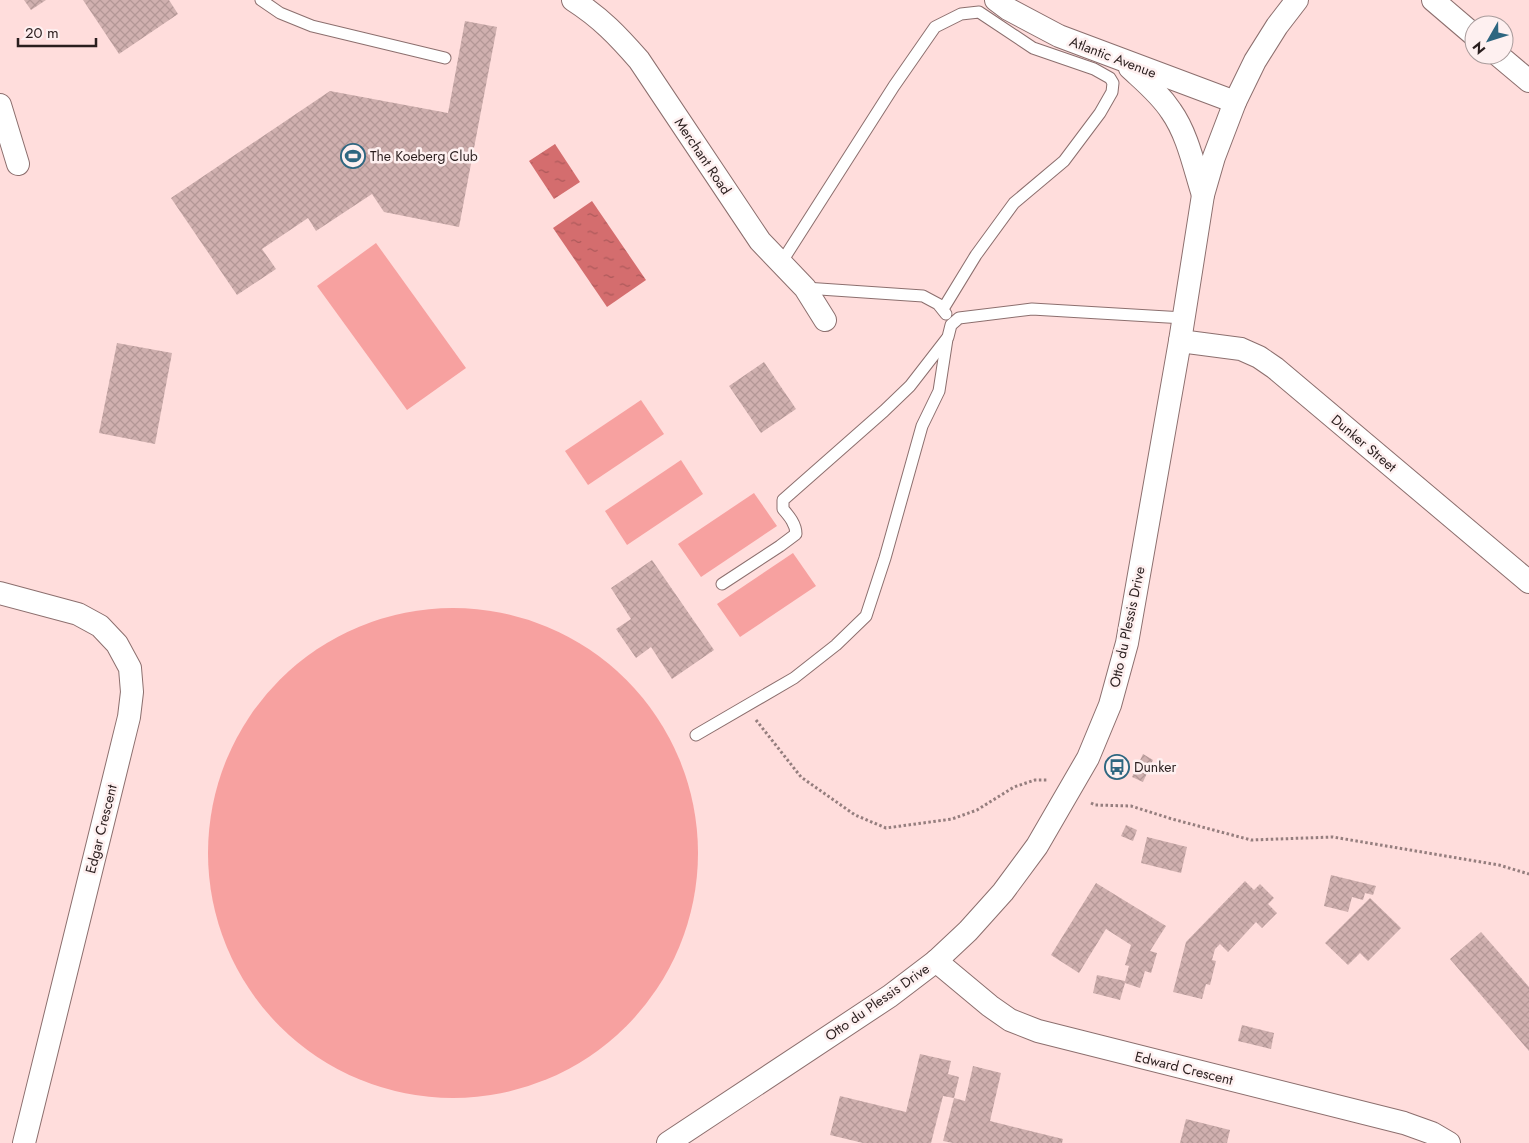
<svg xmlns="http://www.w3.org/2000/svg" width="1529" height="1143" font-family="Jost,sans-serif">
<defs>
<pattern id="water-ripples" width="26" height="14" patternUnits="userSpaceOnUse" patternTransform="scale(1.25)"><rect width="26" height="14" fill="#d46d6e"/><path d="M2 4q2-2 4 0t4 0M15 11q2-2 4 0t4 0" fill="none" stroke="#ac595a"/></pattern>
<pattern id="building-cross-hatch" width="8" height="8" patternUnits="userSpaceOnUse" patternTransform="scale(1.25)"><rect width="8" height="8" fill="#d0b0af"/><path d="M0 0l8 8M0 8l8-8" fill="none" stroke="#b39796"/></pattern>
</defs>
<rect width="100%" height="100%" fill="#ffdddc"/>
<g fill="#f7a1a0">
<polygon points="376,243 466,368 407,410 317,286"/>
<polygon points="641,400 664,434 588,485 565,451"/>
<polygon points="681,460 703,494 627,545 605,511"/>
<polygon points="754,493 777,526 701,577 678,544"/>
<polygon points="793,553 816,586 740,637 717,604"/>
<circle cx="453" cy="853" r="245"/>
</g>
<g fill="url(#water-ripples)">
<polygon points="555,144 580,182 554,199 529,161"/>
<polygon points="592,201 646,280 607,307 553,228"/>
</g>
<g fill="url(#building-cross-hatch)">
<polygon points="24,0 46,0 31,10"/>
<polygon points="83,0 169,0 178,14 119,54"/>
<polygon points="465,21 497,27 459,227 384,212 372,194 316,231 308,218 262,249 276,269 237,295 171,198 330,91 448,113"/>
<polygon points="117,343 172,353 155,444 99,433"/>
<polygon points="764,362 796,409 761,433 729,386"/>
<polygon points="652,560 714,650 672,679 651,647 636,658 616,629 631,619 611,588"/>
<polygon points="1143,754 1153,760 1143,782 1132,777"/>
<polygon points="1126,825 1137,830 1133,841 1121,836"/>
<polygon points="1147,837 1187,847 1181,873 1141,863"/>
<polygon points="1331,875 1376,886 1373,895 1365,893 1363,900 1352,897 1348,912 1324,906"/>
<polygon points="1245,881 1254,890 1260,884 1274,898 1268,904 1277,913 1262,928 1256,922 1228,952 1220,944 1215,949 1212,960 1216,961 1210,985 1206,984 1202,999 1173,992 1186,942"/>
<polygon points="1096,883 1166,926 1150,951 1157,953 1151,973 1145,971 1140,988 1125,983 1120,1000 1093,993 1097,975 1125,981 1129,966 1125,965 1131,945 1106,929 1079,973 1051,955"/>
<polygon points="1370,898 1401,928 1368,961 1360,953 1348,965 1325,943"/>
<polygon points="1481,932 1529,987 1529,1051 1450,959"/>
<polygon points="1242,1025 1274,1033 1271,1049 1238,1041"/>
<polygon points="920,1054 951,1061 948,1074 959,1077 954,1098 943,1096 931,1143 863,1143 830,1135 840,1096 906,1112"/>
<polygon points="973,1066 1001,1073 990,1121 1063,1139 1062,1143 953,1143 943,1141 954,1098 965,1101"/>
<polygon points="1186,1119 1230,1130 1227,1143 1180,1143"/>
</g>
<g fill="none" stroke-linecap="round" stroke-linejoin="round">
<defs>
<g id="service">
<polyline points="261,0 280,13 312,26 445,58"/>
<polyline points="781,263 894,86 935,27 961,14 979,12 1033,48 1094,69 1110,78 1113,83 1112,92 1100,113 1064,161 1014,203 976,255 943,309"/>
<polyline points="805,288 923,296 938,304 946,314"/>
<path d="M722 584 780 546 796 534C796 524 789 516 783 509V500L884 411 910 386 948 337 951 325 959 318 1032 309 1184 318"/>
<polyline points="696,735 794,678 836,645 866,616 885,558 922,426 939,391 947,339"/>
</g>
<g id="minor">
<path d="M573 0C601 18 618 36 639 60L760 241 805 288 825 320"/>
<polyline points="996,0 1008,9 1059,36 1235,102"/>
<polyline points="1433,0 1474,35"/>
<polyline points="1498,55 1529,81"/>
<path d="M1130 68C1145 82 1160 94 1171 111 1188 135 1194 167 1203 195"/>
<polyline points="0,105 18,164"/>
<polyline points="1180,341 1241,349 1259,357 1275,368 1529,582"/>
<polyline points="0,593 78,614 100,626 117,644 130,668 132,692 129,717 24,1143"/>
<polyline points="936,961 990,1006 1010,1020 1038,1031 1404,1123 1432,1133 1449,1143"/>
<polyline points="668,1143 890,996 936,961 968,931 1003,892 1037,846 1088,758 1110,705 1127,643 1180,341 1203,195 1214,157 1235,102 1255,61 1277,26 1297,0"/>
</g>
</defs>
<use href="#service" stroke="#8c6f6e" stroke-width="13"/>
<use href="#minor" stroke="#8c6f6e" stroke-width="24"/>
<g stroke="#957e7e" stroke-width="3" stroke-dasharray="2.5 2.5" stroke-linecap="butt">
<polyline points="756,720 801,777 855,815 886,828 952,819 977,810 1014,787 1035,780 1048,780"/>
<polyline points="1091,803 1095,805 1131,806 1172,819 1251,840 1333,837 1499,865 1529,874"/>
</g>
<use href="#service" stroke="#fff" stroke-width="11"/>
<use href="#minor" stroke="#fff" stroke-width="22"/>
</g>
<defs>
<symbol id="stadium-ring" viewBox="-11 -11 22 22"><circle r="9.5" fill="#fef0f0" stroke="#2e6680" stroke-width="1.5"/><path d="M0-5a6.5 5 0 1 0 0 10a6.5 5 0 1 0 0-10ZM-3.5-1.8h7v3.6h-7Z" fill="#2e6680"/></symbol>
<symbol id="bus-ring" viewBox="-11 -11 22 22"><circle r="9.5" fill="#fef0f0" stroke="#2e6680" stroke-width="1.5"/><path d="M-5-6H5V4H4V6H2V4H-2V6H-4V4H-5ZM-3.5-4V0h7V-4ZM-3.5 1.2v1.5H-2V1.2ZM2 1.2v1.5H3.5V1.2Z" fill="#2e6680"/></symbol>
</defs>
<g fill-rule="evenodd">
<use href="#stadium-ring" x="339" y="142" width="28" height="28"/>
<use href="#bus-ring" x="1103" y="753" width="28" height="28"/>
</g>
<g text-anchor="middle" stroke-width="5" stroke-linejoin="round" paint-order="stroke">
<g font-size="14" fill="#2a1e1e" stroke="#fef0f0">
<text transform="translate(1113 57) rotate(21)" y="5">Atlantic Avenue</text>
<text transform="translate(703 156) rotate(56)" y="5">Merchant Road</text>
<text transform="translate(1364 443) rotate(40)" y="5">Dunker Street</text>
<text transform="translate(1127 627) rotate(-78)" y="5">Otto du Plessis Drive</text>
<text transform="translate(101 829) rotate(-76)" y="5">Edgar Crescent</text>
<text transform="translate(877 1002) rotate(-35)" y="5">Otto du Plessis Drive</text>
<text transform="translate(1184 1068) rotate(14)" y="5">Edward Crescent</text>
</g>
<g font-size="14" fill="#2a1e1e" stroke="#fef0f0" text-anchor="start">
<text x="370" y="161">The Koeberg Club</text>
<text x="1134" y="772">Dunker</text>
</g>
</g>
<g transform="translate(1489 40) rotate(231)"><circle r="24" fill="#fef0f0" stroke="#a99c9c"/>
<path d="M0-4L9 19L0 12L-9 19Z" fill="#2e6680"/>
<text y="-8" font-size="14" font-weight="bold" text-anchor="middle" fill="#2a1e1e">N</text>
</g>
<path d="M18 38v8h78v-8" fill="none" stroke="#2a1e1e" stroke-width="2.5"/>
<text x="25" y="38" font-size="15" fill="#2a1e1e" stroke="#fef0f0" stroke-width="4" paint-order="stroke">20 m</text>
</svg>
